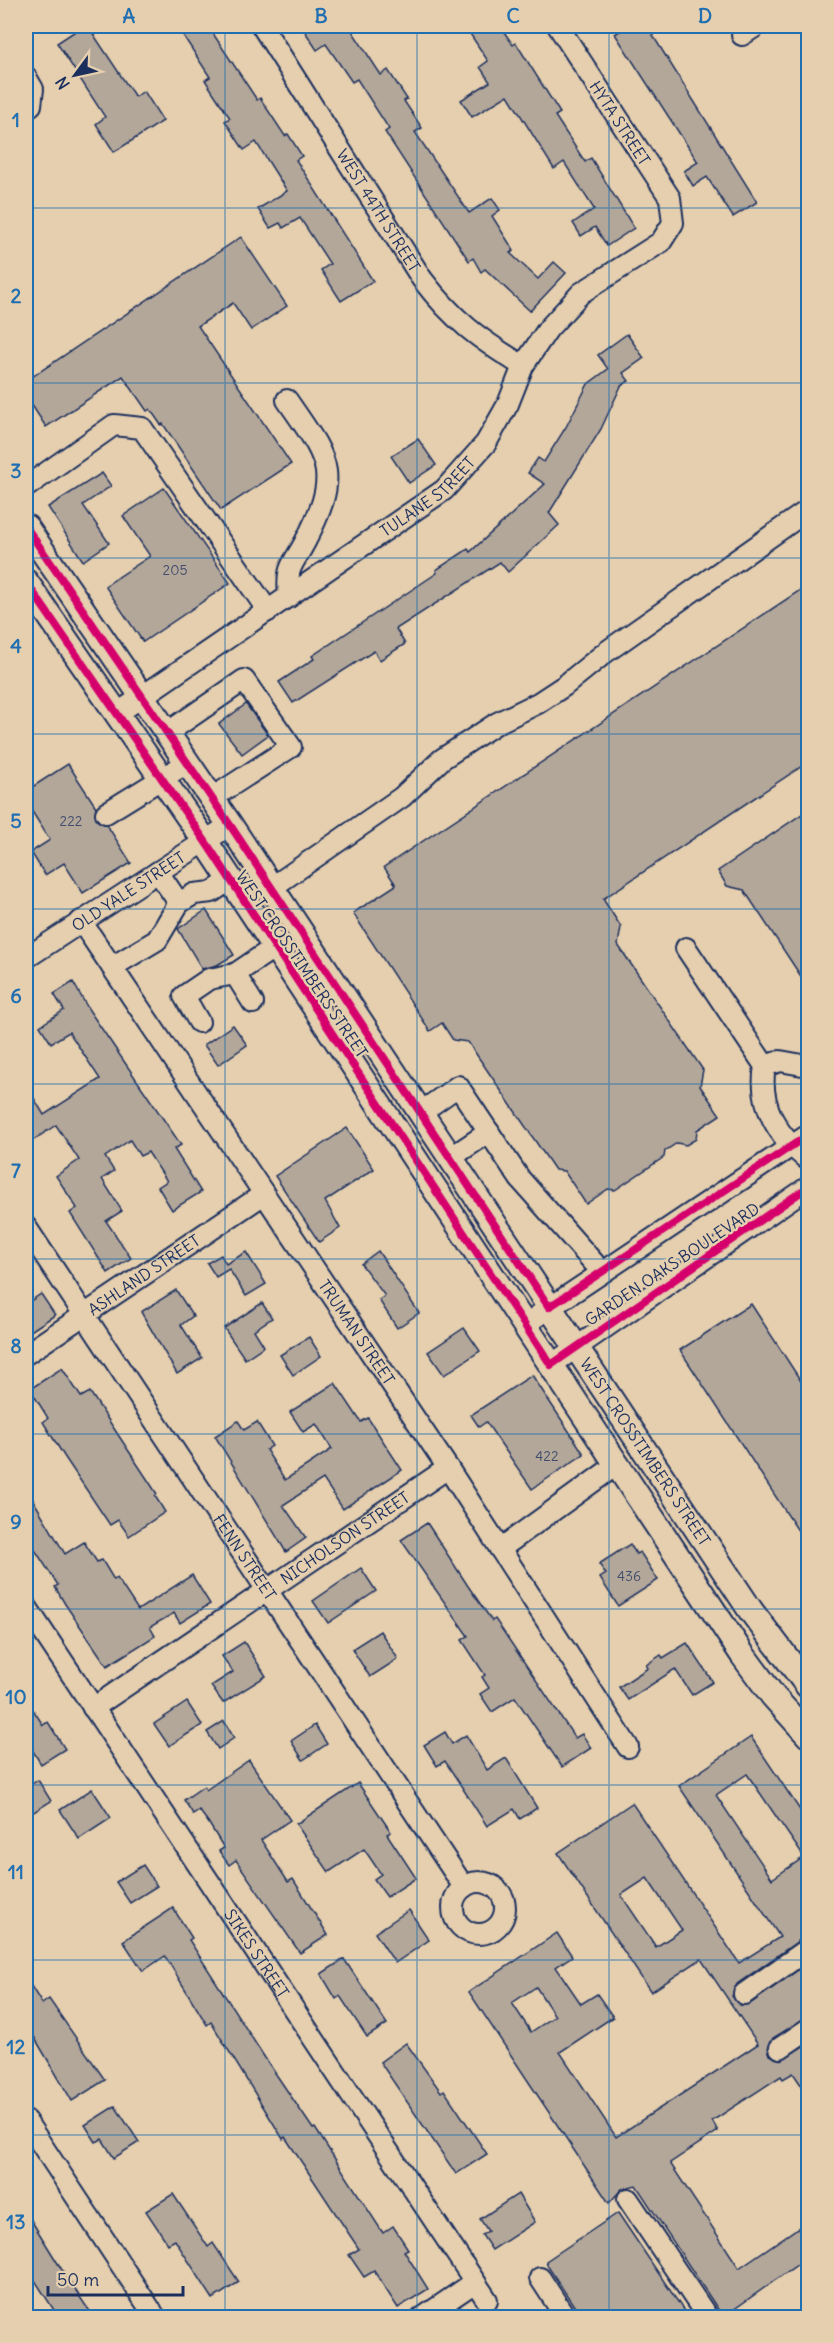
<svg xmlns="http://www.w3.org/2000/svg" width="834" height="2343" font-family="Delius,sans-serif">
<rect width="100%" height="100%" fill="#e5cfae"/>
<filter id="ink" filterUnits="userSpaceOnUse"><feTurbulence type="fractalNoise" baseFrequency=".0167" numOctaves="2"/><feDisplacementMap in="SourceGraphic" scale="12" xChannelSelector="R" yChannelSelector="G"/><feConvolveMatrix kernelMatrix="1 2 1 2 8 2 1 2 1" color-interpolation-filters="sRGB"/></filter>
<g filter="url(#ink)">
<g fill="#b3a79a" stroke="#1b2f5e" stroke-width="1.5" fill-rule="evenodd">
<polygon points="83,26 88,26 135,97 144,91 163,121 114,152 96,124 105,117 57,43"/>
<polygon points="177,26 208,26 257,100 260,98 285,136 288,134 302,156 296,160 373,281 341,301 321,270 330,264 300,218 283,228 280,223 270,228 258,209 287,191 256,142 244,150 225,121 230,118 205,80 210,77"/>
<polygon points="312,26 349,26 381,75 388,70 407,99 404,101 422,128 415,132 469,213 492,198 500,210 492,216 514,251 510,253 538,279 554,262 566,273 530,311 485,269 481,272 473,258 469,261 385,132 389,129 357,79 352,82 326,44 317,50 304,30"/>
<polygon points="465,26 500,26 513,45 516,43 560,113 555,116 585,162 591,158 634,228 607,246 595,227 581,236 573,223 594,209 564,162 554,169 508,95 472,117 461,100 490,82 480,67 488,61"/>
<polygon points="628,26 647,26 757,202 733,217 707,177 693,186 684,171 698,162 615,34"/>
<polygon points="241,237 287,306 251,330 233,303 198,326 291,464 221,510 163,424 161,425 150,409 147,411 123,376 46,427 26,396 26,381"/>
<polygon points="627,334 644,358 623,373 629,381 621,386 601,429 549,513 559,525 508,572 500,562 396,629 405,644 380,660 374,651 293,703 279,682 314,659 312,656 437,573 436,570 468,549 470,552 545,484 528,473 538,458 544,462 566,427 588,384 608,369 598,355"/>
<polygon points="418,439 436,465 409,483 391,456"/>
<polygon points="102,473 111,486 83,505 109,543 83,561 48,507"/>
<polygon points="164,488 230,583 143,642 105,586 150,556 123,516"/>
<polygon points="808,585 808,762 603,899 621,927 618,945 703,1070 700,1086 720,1115 697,1130 696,1139 686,1145 677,1143 665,1151 664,1157 615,1190 608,1189 586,1204 564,1171 555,1170 468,1042 453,1040 442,1023 430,1031 353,913 396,885 384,867"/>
<polygon points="246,704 268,735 242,754 219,724"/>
<polygon points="68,764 96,807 96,820 107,825 131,863 83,893 64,863 45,875 31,852 50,840 26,802 26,791"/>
<polygon points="808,810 808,987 744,890 727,886 718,871"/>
<polygon points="206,910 234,955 217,965 202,969 178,929"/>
<polygon points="73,982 89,1010 181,1145 174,1149 201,1192 172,1210 158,1187 167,1181 148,1152 140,1156 130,1140 105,1157 114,1171 102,1179 122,1211 106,1221 131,1258 108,1273 70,1213 77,1208 56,1176 79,1160 56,1125 26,1145 26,1085 44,1115 100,1079 69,1032 51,1043 40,1026 64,1010 54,994"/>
<polygon points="233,1025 247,1045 218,1065 204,1045"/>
<polygon points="347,1128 374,1169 325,1201 340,1228 319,1242 275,1176"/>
<polygon points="378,1251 419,1313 397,1328 379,1300 385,1296 361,1264"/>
<polygon points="246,1252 266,1284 246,1296 229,1269 216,1277 207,1263 221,1255 226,1264"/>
<polygon points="176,1290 193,1316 181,1325 202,1358 177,1374 141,1312"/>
<polygon points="41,1294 55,1315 26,1334 26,1304"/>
<polygon points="262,1303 272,1318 254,1330 264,1346 245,1359 224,1328"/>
<polygon points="751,1304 808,1392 808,1546 680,1350"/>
<polygon points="464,1328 480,1351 444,1375 428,1352"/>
<polygon points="309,1337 321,1356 293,1375 280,1355"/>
<polygon points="62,1368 81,1397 90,1392 157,1494 155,1496 165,1512 129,1536 118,1520 110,1525 64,1456 43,1422 48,1418 30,1389"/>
<polygon points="532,1375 584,1454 532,1489 486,1422 479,1427 471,1415"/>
<polygon points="335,1383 361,1422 368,1418 402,1470 343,1509 323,1479 283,1505 306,1538 286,1552 215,1436 238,1421 244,1430 257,1422 272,1446 266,1450 285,1480 332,1449 316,1424 303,1432 290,1412"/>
<polygon points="26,1488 65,1554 84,1542 97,1562 102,1560 114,1580 117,1578 138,1610 192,1575 210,1604 180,1623 174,1613 150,1627 155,1636 107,1666 65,1604 55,1587 58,1585 26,1536"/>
<polygon points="427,1523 468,1586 492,1621 495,1619 575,1738 582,1734 591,1748 562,1767 515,1697 492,1712 480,1694 489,1688 482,1677 485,1675 462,1640 468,1636 401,1540"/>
<polygon points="630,1544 636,1554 640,1552 658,1580 618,1606 600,1578 606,1574 599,1564"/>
<polygon points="361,1568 376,1591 328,1623 313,1601"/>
<polygon points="380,1631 398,1659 370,1677 352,1649"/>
<polygon points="244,1642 266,1676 223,1703 211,1686 233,1672 222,1656"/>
<polygon points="687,1643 713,1682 692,1695 675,1669 628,1700 619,1687 648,1668 646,1665 661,1655 663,1658"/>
<polygon points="26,1699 43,1725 48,1722 65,1749 41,1764 26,1740"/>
<polygon points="187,1702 202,1725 169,1746 154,1724"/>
<polygon points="224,1721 234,1738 218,1749 207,1732"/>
<polygon points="315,1725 327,1744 303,1760 291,1741"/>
<polygon points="445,1732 452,1744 466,1735 487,1770 506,1758 537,1808 520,1819 514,1809 487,1826 445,1761 437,1766 424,1745"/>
<path d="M751 1737 808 1822V1937L801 1939 737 1984 732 1996 740 2005 750 2004 808 1963V2017L773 2038 768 2048 770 2055 781 2060 808 2043V2095L793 2073 783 2079 781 2076 712 2121 718 2131 670 2163 739 2268 808 2221V2257L723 2317 636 2185 622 2189 609 2203 469 1992 557 1933 572 1956 556 1967 581 2004 597 1994 613 2017 560 2052 616 2137 758 2044 701 1959 651 1992 558 1853 632 1803 739 1963 780 1937 679 1786ZM747 1774 804 1857 772 1879 716 1795ZM647 1878 682 1930 656 1947 621 1895ZM536 1987 555 2016 531 2032 512 2003Z"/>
<polygon points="249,1760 290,1820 261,1840 288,1882 293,1879 328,1935 300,1953 236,1860 229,1865 219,1851 224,1848 208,1822 199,1810 193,1814 184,1800 204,1786 206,1790"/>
<polygon points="38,1780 51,1801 26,1817 26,1788"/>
<polygon points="358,1783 391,1832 387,1834 416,1878 387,1897 374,1879 381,1874 364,1849 329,1872 296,1824"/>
<polygon points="92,1789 111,1818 79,1839 60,1810"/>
<polygon points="143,1865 157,1886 130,1903 116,1882"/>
<polygon points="173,1908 192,1938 189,1940 265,2058 313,2129 315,2128 383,2233 393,2226 408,2249 404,2251 428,2289 398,2308 374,2271 364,2277 349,2255 359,2249 285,2137 283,2139 211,2022 207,2025 165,1956 143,1971 123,1941"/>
<polygon points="409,1910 429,1940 395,1963 375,1933"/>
<polygon points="344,1959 387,2024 367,2037 340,1996 336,1999 321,1974"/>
<polygon points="26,1978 42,2004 49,1999 105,2080 72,2101 33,2035 26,2041"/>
<polygon points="406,2043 441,2092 444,2090 487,2154 456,2174 380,2062"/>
<polygon points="115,2106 139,2142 114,2158 102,2139 96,2142 85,2125"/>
<polygon points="173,2194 208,2247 213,2243 239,2282 213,2299 175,2240 168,2244 146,2211"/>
<polygon points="518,2194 535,2222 492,2250 482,2235 488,2231 480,2219"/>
<polygon points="26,2212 62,2270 94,2318 59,2318 31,2274 26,2278"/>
<polygon points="618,2213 684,2311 673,2318 582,2318 547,2265 546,2261"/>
</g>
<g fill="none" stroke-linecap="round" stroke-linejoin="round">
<defs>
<g id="minor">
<path id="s1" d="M262 26 422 279C454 321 479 339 523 366"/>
<polyline points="742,35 756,26"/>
<polyline points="26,77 33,89 31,105 26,109"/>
<path d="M287 400C328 460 342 471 305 542 292 567 286 565 289 597"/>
<polyline points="26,487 114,425 142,428 268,611"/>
<path id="s2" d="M118 713 444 490 486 443 508 404 523 366 548 329 581 293 661 242 673 223 670 198 558 26"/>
<polyline points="167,733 244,680 291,747 212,798"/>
<polyline points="106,813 187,763"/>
<polyline points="271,888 402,797 442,759 497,723 538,703 564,686 606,652 808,510"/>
<polyline points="179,903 194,894 212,892 230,880"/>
<path id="s3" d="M81 921 448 1468 628 1747"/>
<polyline points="686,948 765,1066"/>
<path id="s4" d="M26 958 230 825"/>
<polyline points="112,967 157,940 179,903 158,872"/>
<polyline points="253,1003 235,974 275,947"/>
<polyline points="199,1022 184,996 209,979 235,974"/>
<path d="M808 1066 780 1061 765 1066C758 1105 778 1137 808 1160"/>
<polyline points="420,1113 458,1086 520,1179 602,1272"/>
<polyline points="450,1158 489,1132"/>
<path id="s5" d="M26 1227 464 1887"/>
<polyline points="524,1325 808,1135"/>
<path id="s6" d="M26 1354 264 1194"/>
<polyline points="551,1365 808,1187"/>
<polyline points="500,1549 616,1465"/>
<path id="s7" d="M26 1606 487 2300"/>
<path id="s8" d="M93 1708 448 1468"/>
<circle cx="479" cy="1908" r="26"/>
<polyline points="744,1994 808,1949"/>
<polyline points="780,2048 808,2029"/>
<polyline points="26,2121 156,2318"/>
<polyline points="628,2199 708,2318"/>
<polyline points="540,2278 566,2318"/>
<polyline points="422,2318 475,2282"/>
</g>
<g id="major">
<path id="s9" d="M26 527 230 825 751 1611 808 1686"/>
<polyline points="26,582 205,841 742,1654 773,1696 808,1735"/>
</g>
</defs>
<use href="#minor" stroke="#1b2f5e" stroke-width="24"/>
<use href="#major" stroke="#1b2f5e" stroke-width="28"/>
<use href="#minor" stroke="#e5cfae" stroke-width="20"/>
<use href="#major" stroke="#e5cfae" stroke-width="24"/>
<defs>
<g id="cycleway">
<polyline points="26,527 230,825 549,1307 808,1135"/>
<polyline points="26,582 205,841 551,1365 808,1187"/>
</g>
</defs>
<use href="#cycleway" stroke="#e5cfae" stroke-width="11"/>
<use href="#cycleway" stroke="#d6006c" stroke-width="8"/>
</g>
</g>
<path fill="none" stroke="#1f6fb2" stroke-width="1.5" stroke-opacity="0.55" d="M225 26V2318M417 26V2318M609 26V2318M26 208H808M26 383H808M26 558H808M26 734H808M26 909H808M26 1084H808M26 1259H808M26 1434H808M26 1609H808M26 1785H808M26 1960H808M26 2135H808"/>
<g text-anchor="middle" stroke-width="5" stroke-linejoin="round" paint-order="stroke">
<g font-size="14" fill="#414d6d">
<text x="175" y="575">205</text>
<text x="71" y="826">222</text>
<text x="547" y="1461">422</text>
<text x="629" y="1581">436</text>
</g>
<g font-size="16" fill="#1b2f5e" stroke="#e5cfae">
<text transform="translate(620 123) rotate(57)" y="6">HYTA STREET</text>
<text dy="6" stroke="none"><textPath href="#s1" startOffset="218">WEST 44TH STREET</textPath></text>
<text dy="6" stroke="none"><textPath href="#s2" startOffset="378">TULANE STREET</textPath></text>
<text dy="6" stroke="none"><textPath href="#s4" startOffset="122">OLD YALE STREET</textPath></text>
<text transform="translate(302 964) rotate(56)" y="6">WEST CROSSTIMBERS STREET</text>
<text transform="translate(672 1264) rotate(-34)" y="6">GARDEN OAKS BOULEVARD</text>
<text dy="6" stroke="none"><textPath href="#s6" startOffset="142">ASHLAND STREET</textPath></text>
<text dy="6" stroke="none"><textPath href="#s3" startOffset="495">TRUMAN STREET</textPath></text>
<text dy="6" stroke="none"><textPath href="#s9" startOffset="1113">WEST CROSSTIMBERS STREET</textPath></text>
<text dy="6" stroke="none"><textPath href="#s8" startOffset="304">NICHOLSON STREET</textPath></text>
<text dy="6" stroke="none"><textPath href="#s5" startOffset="396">FENN STREET</textPath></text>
<text dy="6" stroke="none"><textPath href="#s7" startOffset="417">SIKES STREET</textPath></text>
</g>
</g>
<rect width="834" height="2343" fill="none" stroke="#e5cfae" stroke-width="66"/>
<g transform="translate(75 75) rotate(237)" stroke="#e5cfae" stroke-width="4.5" paint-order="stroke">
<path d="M0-4.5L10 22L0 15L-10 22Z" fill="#1b2f5e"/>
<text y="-9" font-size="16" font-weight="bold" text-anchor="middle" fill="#1b2f5e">N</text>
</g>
<path d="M48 2286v9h135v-9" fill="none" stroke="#1b2f5e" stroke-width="3"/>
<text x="57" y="2286" font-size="18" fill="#1b2f5e" stroke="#e5cfae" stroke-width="4.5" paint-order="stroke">50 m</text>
<rect x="33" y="33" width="768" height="2277" fill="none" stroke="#1f6fb2" stroke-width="2"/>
<g font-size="20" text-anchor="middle" font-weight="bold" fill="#1f6fb2">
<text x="129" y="23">A</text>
<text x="321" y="23">B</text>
<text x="513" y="23">C</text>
<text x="705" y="23">D</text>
<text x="16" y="127">1</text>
<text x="16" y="303">2</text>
<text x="16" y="478">3</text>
<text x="16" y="653">4</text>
<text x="16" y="828">5</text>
<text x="16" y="1003">6</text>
<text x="16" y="1178">7</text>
<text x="16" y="1353">8</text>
<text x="16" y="1529">9</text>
<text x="16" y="1704">10</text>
<text x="16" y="1879">11</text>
<text x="16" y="2054">12</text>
<text x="16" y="2229">13</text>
</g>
</svg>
